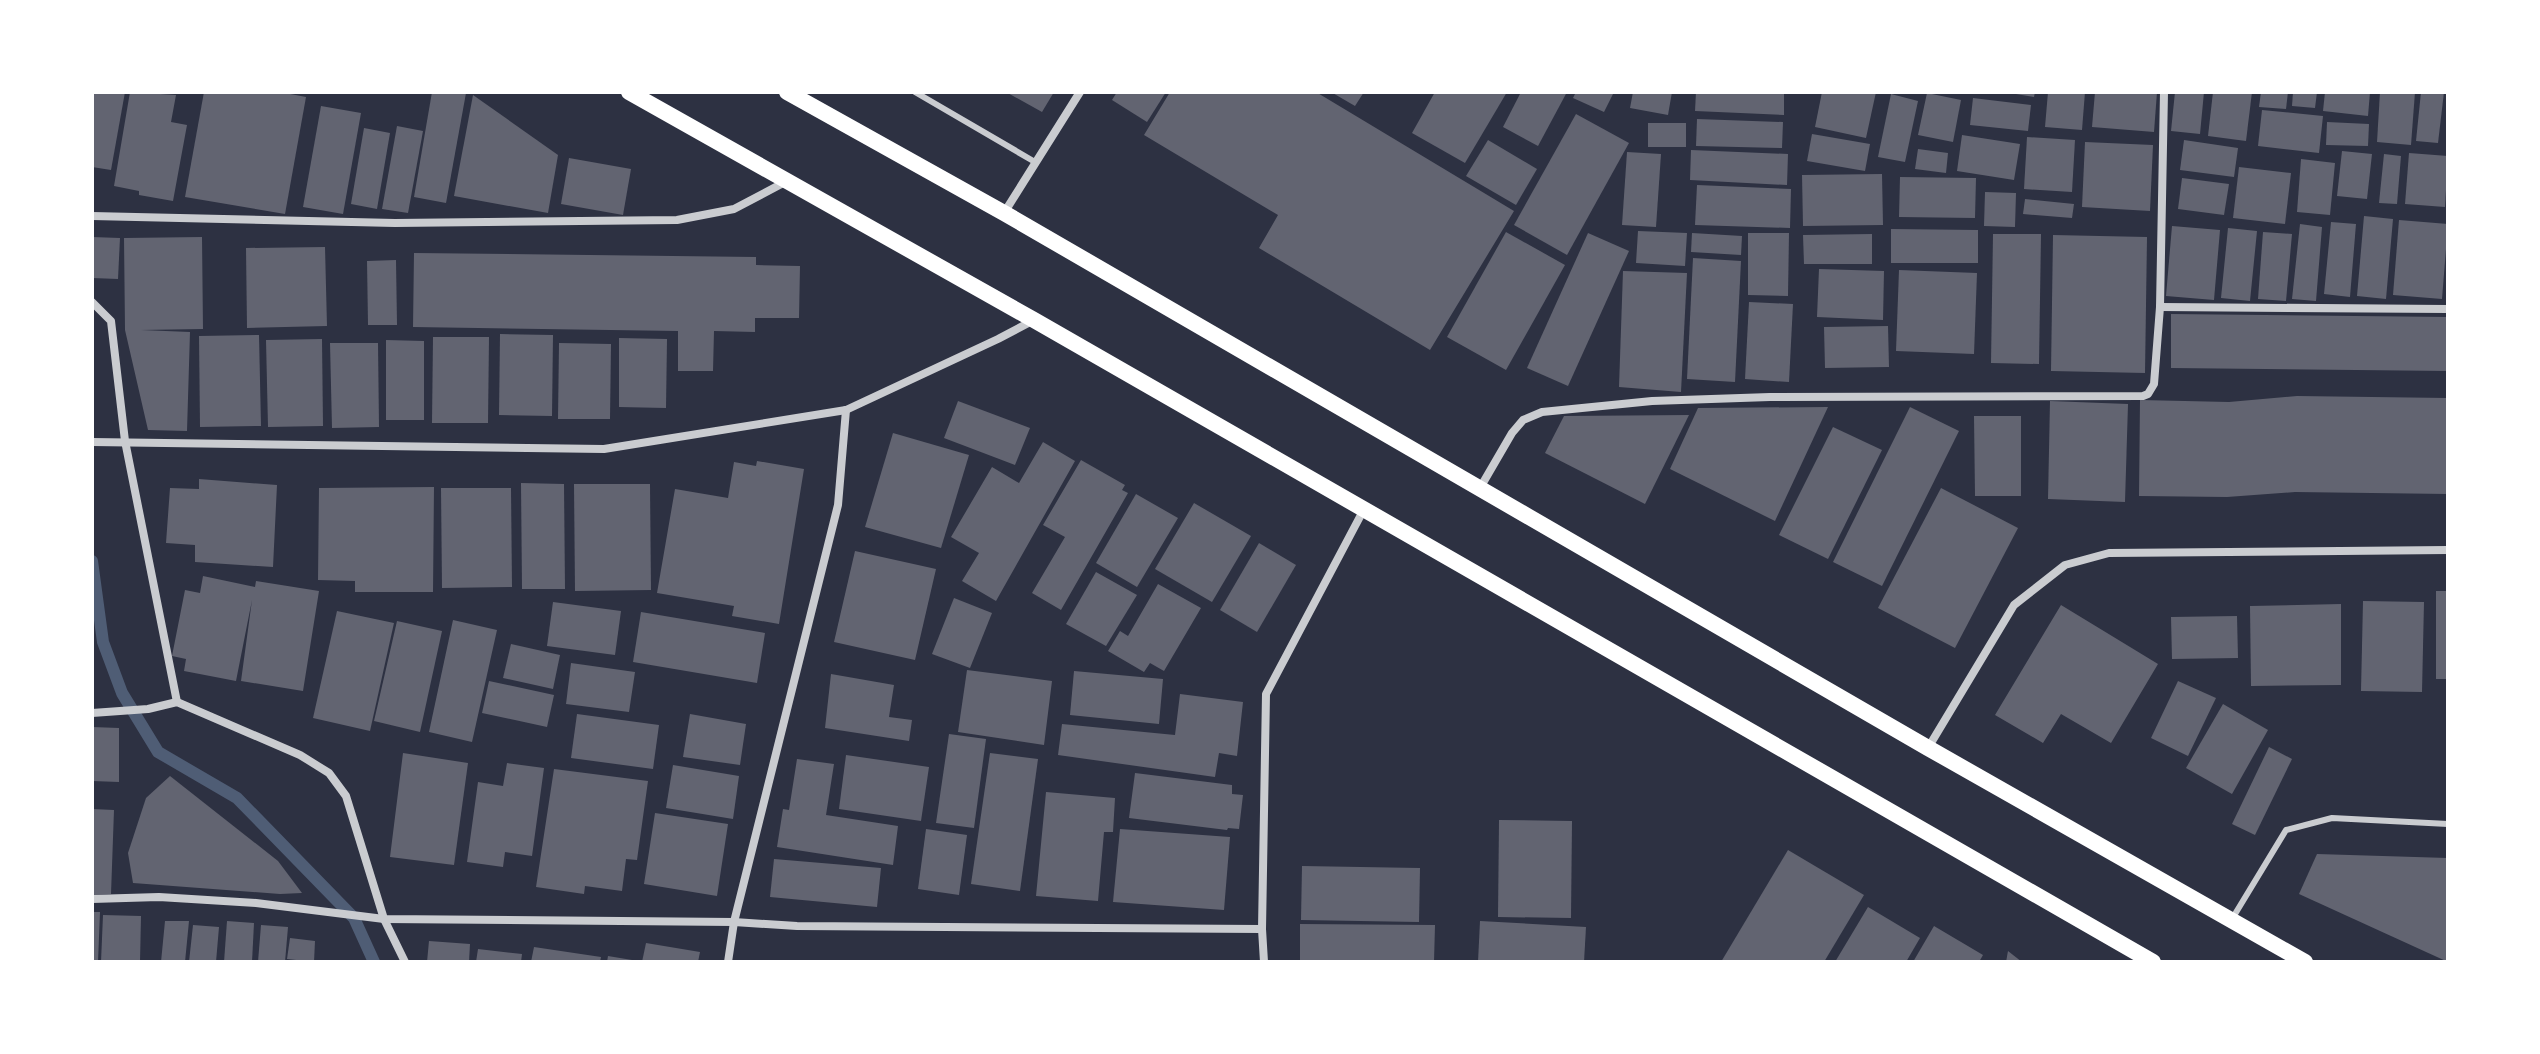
<svg xmlns="http://www.w3.org/2000/svg" width="2540" height="1054" font-family="Mulish,sans-serif">
<rect width="100%" height="100%" fill="#2d3142"/>
<g fill="none" stroke-linecap="round" stroke-linejoin="round">
<polyline stroke="#4f5d75" stroke-width="12" points="92,561 103,642 122,693 158,752 237,798 354,918 374,962"/>
</g>
<g fill="#626471">
<polygon points="92,92 125,92 111,170 92,167"/>
<polygon points="130,92 176,95 171,122 187,125 173,201 139,195 139,191 114,186"/>
<polygon points="204,92 280,92 306,97 285,214 185,197"/>
<polygon points="432,92 466,93 446,203 414,197"/>
<polygon points="1006,92 1054,92 1042,112"/>
<polygon points="1117,92 1166,92 1147,122 1112,100"/>
<polygon points="1170,92 1316,92 1514,211 1430,350 1259,248 1278,215 1144,135"/>
<polygon points="1331,92 1364,92 1355,106"/>
<polygon points="1435,92 1507,92 1465,163 1412,133"/>
<polygon points="1521,92 1567,92 1538,146 1503,127"/>
<polygon points="1576,92 1614,92 1604,112 1573,98"/>
<polygon points="1633,92 1672,92 1668,115 1630,108"/>
<polygon points="1696,92 1784,92 1784,115 1695,111"/>
<polygon points="1822,92 1876,92 1866,138 1815,127"/>
<polygon points="2004,92 2035,92 2034,97"/>
<polygon points="2048,92 2085,92 2082,130 2045,127"/>
<polygon points="2095,92 2157,92 2154,132 2092,127"/>
<polygon points="2175,92 2204,92 2200,134 2171,131"/>
<polygon points="2213,92 2252,92 2246,141 2208,136"/>
<polygon points="2261,92 2288,92 2286,109 2259,107"/>
<polygon points="2293,92 2317,92 2315,108 2292,106"/>
<polygon points="2325,92 2370,92 2368,116 2323,111"/>
<polygon points="2380,92 2415,92 2411,145 2377,142"/>
<polygon points="2421,92 2444,92 2438,143 2416,141"/>
<polygon points="1927,93 1961,100 1953,142 1918,135"/>
<polygon points="1891,94 1918,101 1905,162 1878,157"/>
<polygon points="473,95 558,155 548,213 454,196"/>
<polygon points="1973,98 2031,105 2028,131 1970,125"/>
<polygon points="321,106 361,113 343,214 303,207"/>
<polygon points="2262,110 2323,116 2319,153 2258,146"/>
<polygon points="1576,114 1629,143 1567,255 1514,225"/>
<polygon points="1697,119 1783,122 1782,148 1696,146"/>
<polygon points="2327,122 2369,124 2368,146 2326,145"/>
<rect x="1648" y="123" width="38" height="24"/>
<polygon points="397,126 423,131 408,213 382,209"/>
<polygon points="364,128 390,133 377,209 351,204"/>
<polygon points="1812,134 1870,144 1865,171 1807,161"/>
<polygon points="1962,135 2020,144 2014,180 1957,171"/>
<polygon points="2027,137 2075,140 2072,192 2024,189"/>
<polygon points="1488,140 1537,169 1516,205 1466,176"/>
<polygon points="2184,140 2238,148 2234,177 2180,170"/>
<polygon points="2085,142 2153,145 2150,211 2082,207"/>
<polygon points="1918,149 1948,153 1946,173 1915,169"/>
<polygon points="1691,150 1788,154 1787,185 1690,180"/>
<polygon points="2342,151 2372,154 2367,199 2337,196"/>
<polygon points="1627,152 1661,154 1656,227 1622,225"/>
<polygon points="2409,153 2448,156 2445,207 2405,204"/>
<polygon points="2384,154 2401,156 2397,204 2379,203"/>
<polygon points="569,158 631,169 623,215 561,204"/>
<polygon points="2301,159 2335,163 2330,215 2297,212"/>
<polygon points="2239,167 2291,173 2285,224 2233,218"/>
<polygon points="1882,174 1883,225 1803,226 1802,175"/>
<polygon points="1900,177 1976,178 1975,218 1899,217"/>
<polygon points="2182,178 2229,184 2224,215 2178,209"/>
<polygon points="1697,185 1791,189 1790,228 1695,225"/>
<polygon points="1985,192 2016,193 2015,227 1984,226"/>
<polygon points="2025,199 2074,204 2072,218 2023,214"/>
<polygon points="2364,216 2393,219 2386,299 2357,296"/>
<polygon points="2399,220 2448,224 2442,299 2393,295"/>
<polygon points="2331,222 2356,224 2350,297 2324,294"/>
<polygon points="2300,224 2322,227 2316,301 2292,299"/>
<polygon points="2172,226 2220,230 2214,300 2166,296"/>
<polygon points="2228,228 2257,231 2250,301 2221,298"/>
<polygon points="1891,229 1978,230 1978,263 1891,263"/>
<polygon points="1638,231 1687,233 1685,266 1636,263"/>
<polygon points="1506,232 1565,265 1506,370 1447,337"/>
<polygon points="2263,232 2292,234 2286,301 2258,299"/>
<polygon points="1588,233 1629,251 1568,386 1527,368"/>
<polygon points="1692,233 1742,236 1741,255 1691,252"/>
<polygon points="1748,233 1789,233 1788,296 1748,295"/>
<polygon points="1872,234 1872,264 1804,264 1803,235"/>
<polygon points="1993,234 2041,234 2039,364 1991,363"/>
<polygon points="2053,235 2147,237 2145,373 2051,371"/>
<polygon points="92,237 120,238 118,279 92,278"/>
<polygon points="202,237 203,329 141,330 190,332 187,431 148,430 125,330 124,238"/>
<polygon points="325,247 327,326 247,328 246,248"/>
<polygon points="414,253 756,257 756,265 800,266 799,318 755,318 755,332 714,331 713,371 678,371 678,331 413,327"/>
<polygon points="1693,258 1741,261 1735,382 1687,379"/>
<polygon points="396,260 397,325 368,325 367,261"/>
<polygon points="1819,269 1884,271 1883,320 1817,317"/>
<polygon points="1899,270 1977,273 1974,354 1896,351"/>
<polygon points="1623,271 1687,273 1681,392 1619,387"/>
<polygon points="1749,302 1793,304 1789,382 1745,379"/>
<polygon points="2171,314 2448,317 2448,371 2171,368"/>
<polygon points="1888,326 1889,367 1825,368 1824,327"/>
<polygon points="500,334 553,335 552,416 499,415"/>
<polygon points="259,335 261,426 200,427 199,336"/>
<polygon points="433,337 489,337 488,423 432,423"/>
<polygon points="619,338 667,339 666,408 619,407"/>
<polygon points="322,339 323,426 268,427 266,340"/>
<polygon points="386,340 424,341 424,420 386,420"/>
<polygon points="330,343 378,343 379,427 332,428"/>
<polygon points="559,343 611,344 610,419 558,419"/>
<polygon points="2297,396 2448,398 2448,494 2295,492 2227,497 2139,496 2140,400 2229,402"/>
<polygon points="958,401 1030,428 1015,465 944,438"/>
<polygon points="2050,401 2128,404 2125,502 2048,499"/>
<polygon points="1828,407 1775,521 1670,469 1698,408"/>
<polygon points="1910,407 1959,431 1882,586 1833,562"/>
<polygon points="1689,415 1645,504 1545,453 1564,416"/>
<polygon points="1974,416 2021,416 2021,496 1975,496"/>
<polygon points="1833,427 1882,450 1828,559 1779,535"/>
<polygon points="893,433 969,455 941,548 865,527"/>
<polygon points="1043,442 1075,461 996,601 962,581 979,553 951,537 992,467 1019,483"/>
<polygon points="1081,460 1125,485 1122,490 1128,493 1061,610 1032,593 1065,537 1043,525"/>
<polygon points="757,461 804,469 779,624 732,616 734,606 657,593 675,489 728,498 734,462 756,466"/>
<polygon points="199,479 277,485 273,567 195,562 195,545 166,543 170,488 199,489"/>
<polygon points="521,483 564,484 565,589 522,589"/>
<polygon points="574,484 650,484 651,590 575,591"/>
<polygon points="434,487 433,592 355,592 355,581 318,580 319,488"/>
<polygon points="441,488 511,488 512,587 442,588"/>
<polygon points="1941,488 2018,528 1955,648 1878,608"/>
<polygon points="1136,494 1178,518 1137,587 1096,563"/>
<polygon points="1194,503 1251,536 1212,602 1155,569"/>
<polygon points="1259,543 1296,565 1257,632 1220,610"/>
<polygon points="855,551 936,569 915,660 834,642"/>
<polygon points="1096,572 1137,595 1106,646 1066,624"/>
<polygon points="203,576 255,587 256,581 319,591 303,691 241,681 252,600 236,681 184,671 186,659 172,656 185,590 200,593"/>
<polygon points="1158,584 1201,608 1164,671 1150,663 1144,672 1108,651 1120,631 1128,636"/>
<rect x="2436" y="591" width="12" height="88"/>
<polygon points="954,598 992,613 970,668 932,654"/>
<polygon points="2363,601 2424,602 2422,692 2361,691"/>
<polygon points="553,602 621,611 615,655 547,646"/>
<polygon points="2341,604 2341,685 2251,686 2250,606"/>
<polygon points="2061,605 2158,664 2111,743 2061,714 2043,743 1995,715"/>
<polygon points="337,611 394,623 370,731 313,718"/>
<polygon points="641,612 765,633 757,683 633,662"/>
<polygon points="2237,616 2238,658 2172,659 2171,617"/>
<polygon points="453,620 497,630 472,742 429,732"/>
<polygon points="397,621 442,631 420,732 374,721"/>
<polygon points="511,644 560,655 553,689 503,678"/>
<polygon points="571,663 635,672 629,712 566,704"/>
<polygon points="967,670 1052,681 1044,745 958,732"/>
<polygon points="1074,671 1163,679 1159,724 1070,715"/>
<polygon points="831,674 894,685 889,717 912,720 909,741 825,728"/>
<polygon points="489,681 554,695 547,727 482,713"/>
<polygon points="2178,681 2216,698 2188,756 2151,738"/>
<polygon points="1180,694 1243,702 1237,756 1219,753 1215,777 1058,755 1062,724 1175,735"/>
<polygon points="2223,704 2268,730 2232,794 2186,768"/>
<polygon points="577,714 659,725 653,769 571,758"/>
<polygon points="690,714 746,724 740,765 683,757"/>
<polygon points="92,727 119,728 119,782 92,781"/>
<polygon points="949,734 986,739 974,828 936,823"/>
<polygon points="2269,747 2292,759 2255,835 2232,824"/>
<polygon points="403,753 468,763 454,865 390,857"/>
<polygon points="990,753 1038,759 1020,891 971,884"/>
<polygon points="846,755 929,767 921,821 839,809"/>
<polygon points="797,759 834,764 826,815 898,826 893,865 777,847 783,809 789,810"/>
<polygon points="507,763 544,768 532,856 505,852 503,867 467,862 478,782 503,786"/>
<polygon points="673,765 739,776 733,819 666,808"/>
<polygon points="554,769 648,781 637,860 626,859 622,891 585,886 584,894 536,887"/>
<polygon points="1135,773 1232,785 1232,794 1243,795 1239,829 1228,828 1227,830 1129,818"/>
<polygon points="170,776 278,861 302,893 280,894 133,883 128,853 146,798"/>
<polygon points="1046,792 1115,798 1113,832 1104,832 1098,901 1036,896"/>
<polygon points="92,809 114,810 111,894 92,895"/>
<polygon points="655,813 728,824 717,896 644,884"/>
<polygon points="1499,820 1572,821 1571,918 1498,917"/>
<polygon points="926,829 967,835 959,895 918,889"/>
<polygon points="1120,829 1230,837 1224,910 1113,902"/>
<polygon points="1788,850 1864,895 1824,962 1721,962"/>
<polygon points="2317,854 2448,858 2448,962 2299,894"/>
<polygon points="774,859 881,868 877,907 770,897"/>
<polygon points="1302,866 1420,868 1419,922 1301,920"/>
<polygon points="1868,907 1920,938 1906,962 1835,962"/>
<polygon points="92,912 100,912 98,962 92,962"/>
<polygon points="103,915 141,916 140,962 101,962"/>
<polygon points="165,921 189,921 185,962 161,962"/>
<polygon points="227,921 254,923 252,962 224,962"/>
<polygon points="1480,921 1586,927 1584,962 1478,962"/>
<polygon points="1300,924 1435,925 1434,962 1300,962"/>
<polygon points="193,925 219,927 216,962 189,962"/>
<polygon points="261,925 288,927 285,962 258,962"/>
<polygon points="1934,926 1983,955 1979,962 1913,962"/>
<polygon points="290,938 315,941 314,962 287,959"/>
<polygon points="429,941 470,944 469,962 427,962"/>
<polygon points="646,943 700,952 698,962 642,962"/>
<polygon points="534,947 601,957 600,962 531,962"/>
<polygon points="478,949 522,954 521,962 476,962"/>
<polygon points="2008,951 2022,962 2006,962"/>
<polygon points="608,956 632,960 632,962 607,962"/>
</g>
<g fill="none" stroke-linecap="round" stroke-linejoin="round">
<g stroke="#caccd0" stroke-width="6">
<polyline points="915,92 1035,162"/>
<polyline points="2232,919 2286,830 2332,818 2448,824"/>
</g>
<g stroke="#caccd0" stroke-width="8">
<polyline points="1004,213 1080,92"/>
<polyline points="92,216 395,223 677,220 734,209 787,181"/>
<polyline points="92,302 111,321 125,441 177,702"/>
<polyline points="2160,307 2448,309"/>
<polyline points="92,442 604,449 846,410 998,339 1034,320"/>
<polyline points="1480,488 1512,433 1523,420 1542,412 1652,401 1770,397 2143,396 2148,394 2154,384 2160,307 2164,92"/>
<polyline points="92,713 148,709 177,702 300,755 329,773 346,796 384,919 405,962"/>
<polyline points="1928,748 2014,605 2065,565 2109,553 2448,550"/>
<polyline points="92,899 159,897 256,903 384,919 734,922 797,926 1262,929"/>
<polyline points="728,962 734,922 838,505 846,410"/>
<polyline points="1264,962 1262,929 1266,694 1363,511"/>
</g>
<g stroke="#fff" stroke-width="16">
<polyline points="629,92 1034,320 2153,962"/>
<polyline points="787,92 1004,213 1928,748 2305,962"/>
</g>
</g>
<rect width="2540" height="1054" fill="none" stroke="#ffffff" stroke-width="188"/>
</svg>
